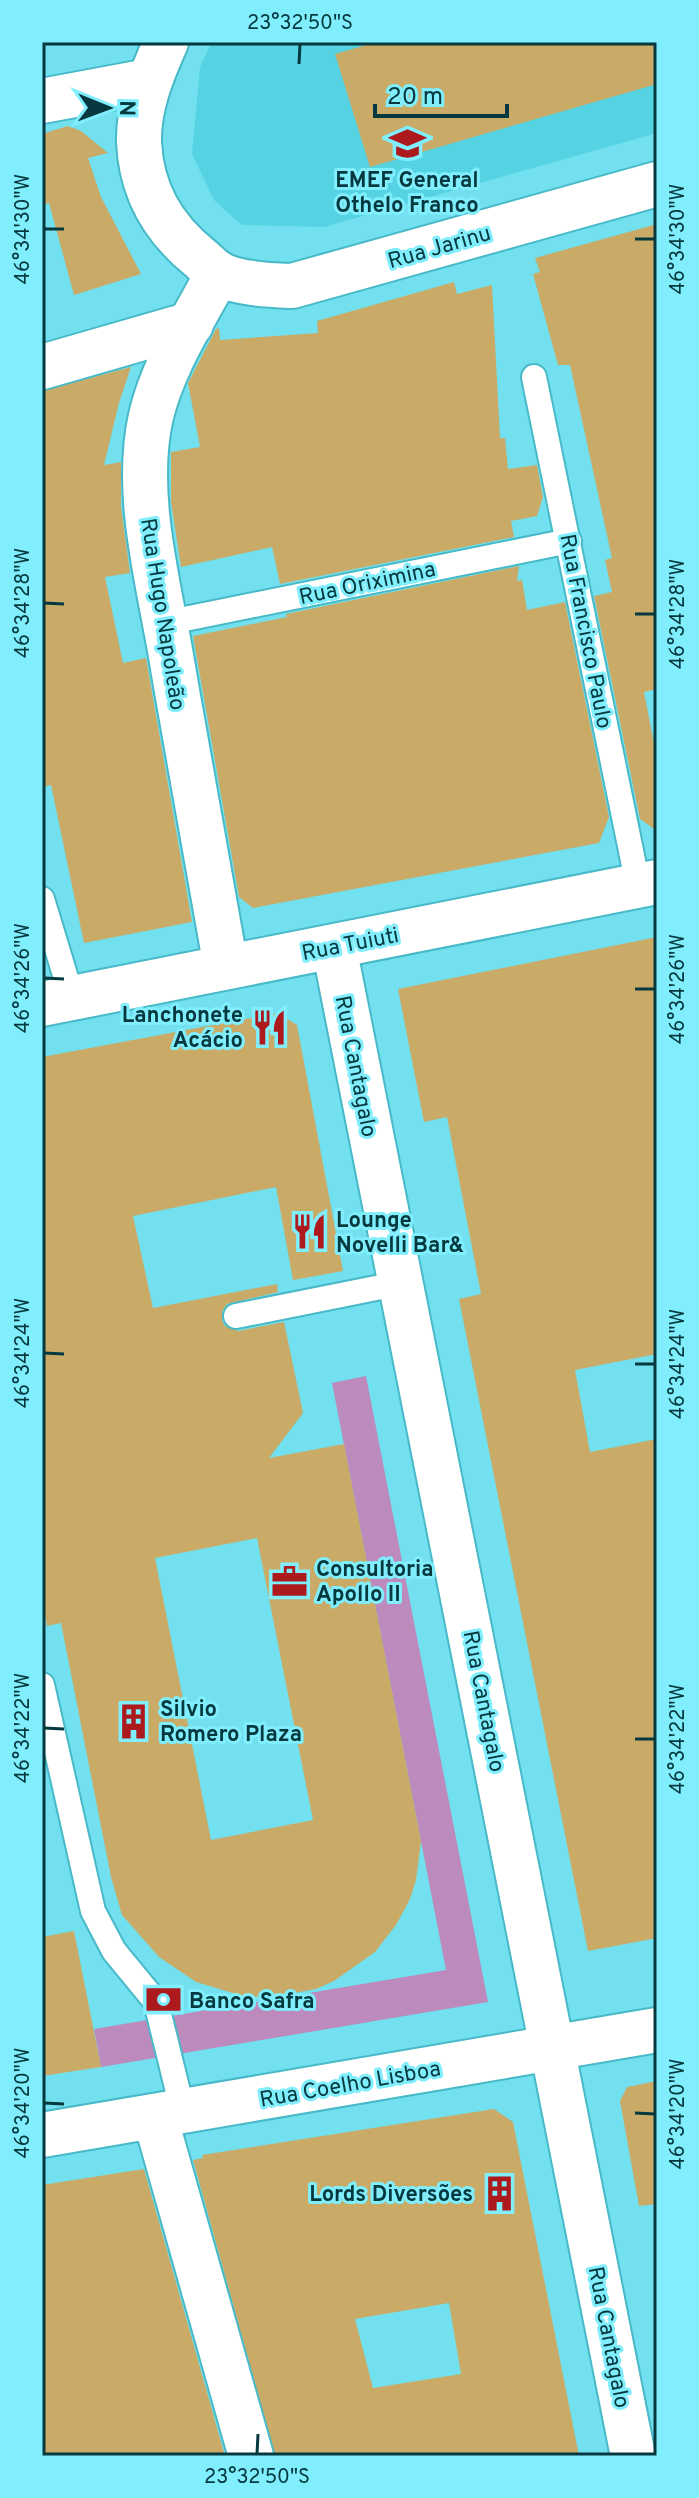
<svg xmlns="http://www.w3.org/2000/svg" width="699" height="2498" font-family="Overpass,sans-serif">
<rect width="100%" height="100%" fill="#72e0ee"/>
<polygon fill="#55d3e2" points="212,42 657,42 657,133 324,227 242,225 214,200 192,154 200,67"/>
<polygon fill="#bc8abc" points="366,1376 488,2002 101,2067 94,2029 446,1970 332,1383"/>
<g fill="#c9ab67" fill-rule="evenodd">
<polygon points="377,42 657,42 657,84 370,167 335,54"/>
<polygon points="68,126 81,131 108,153 88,158 101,197 141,274 74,295 49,203 42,205 42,134"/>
<polygon points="657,224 657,689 644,692 657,759 657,831 640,819 594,596 612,592 605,560 612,558 570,365 558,365 533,274 540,272 535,258"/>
<polygon points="454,282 457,294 492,285 500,438 505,438 508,469 537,465 543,497 537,516 511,521 514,537 280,584 272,547 181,567 171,502 171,452 200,447 188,383 216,329 219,328 220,340 318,333 317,321"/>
<polygon points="131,367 119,403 104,465 121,462 121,506 130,573 105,577 123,663 146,658 192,922 84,943 51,785 42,787 42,391"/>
<polygon points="519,566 517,581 522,580 527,610 565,602 609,817 599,843 253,908 239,897 193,636 287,617 286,614"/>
<polygon points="657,937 657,1354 575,1370 590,1452 657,1439 657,1938 588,1951 459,1299 481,1294 447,1117 424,1122 398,989"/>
<path d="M278 1013 297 1025 343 1271 293 1280 276 1187 133 1216 153 1308 277 1284 278 1292 227 1304 222 1312V1320L225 1326 238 1331 284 1322 303 1413 269 1458 344 1444 421 1841 416 1880 410 1899 396 1925 375 1952 334 1981 316 1989 272 1997 243 1996 196 1982 159 1957 122 1915 111 1877 61 1623 47 1626 42 1600V1057ZM257 1538 313 1820 211 1840 155 1558Z"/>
<polygon points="74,1931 101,2067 42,2076 42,1937"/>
<polygon points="657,2081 657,2204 639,2206 620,2101 627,2087"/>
<path d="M494 2109 513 2122 579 2456H275L193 2160 203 2158 202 2155ZM449 2303 461 2374 373 2388 355 2319Z"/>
<polygon points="144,2169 225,2456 42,2456 42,2185"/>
</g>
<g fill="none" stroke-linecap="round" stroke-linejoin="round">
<defs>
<g id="lane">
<polyline points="534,377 638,885"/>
<polyline points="165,623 569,541"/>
<polyline points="42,899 72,998"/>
<polyline points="236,1316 401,1283"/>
<polyline points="42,1685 93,1911 114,1951 156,2002 183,2112"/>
</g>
<g id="street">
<path d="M166 42C152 73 138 108 139 142 141 191 163 228 200 258 206 263 212 270 219 274 240 284 269 285 292 286L657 184"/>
<polyline points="42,101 149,81"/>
<path d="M218 273C194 319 163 365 151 416 134 490 157 577 170 650 188 756 207 862 226 967"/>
<polyline points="42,367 191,324"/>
<polyline points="155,2117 251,2456"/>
</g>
<g id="secondary">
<polyline points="334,947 633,2456"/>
<polyline points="42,1004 657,882"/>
<polyline points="42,2135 657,2030"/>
</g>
</defs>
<use href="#lane" stroke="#47b9c7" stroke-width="28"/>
<use href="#street" stroke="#47b9c7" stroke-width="48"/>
<use href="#secondary" stroke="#47b9c7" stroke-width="48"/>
<use href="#lane" stroke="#fff" stroke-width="24"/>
<use href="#street" stroke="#fff" stroke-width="44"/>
<use href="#secondary" stroke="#fff" stroke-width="44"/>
</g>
<path fill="none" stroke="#05393f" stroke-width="3" d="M299 64 300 44M44 229H64M635 239H655M44 603 64 604M635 614H655M44 978 64 979M635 989H655M44 1353 64 1354M635 1364H655M44 1728 64 1729M635 1739H655M44 2103 64 2104M635 2113 655 2114M257 2454 258 2434"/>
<defs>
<symbol id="school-bare" viewBox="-9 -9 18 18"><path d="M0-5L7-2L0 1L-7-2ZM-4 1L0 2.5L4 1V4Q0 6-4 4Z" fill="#ac1a1d" stroke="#80eefc" stroke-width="2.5" paint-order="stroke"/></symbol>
<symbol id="restaurant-bare" viewBox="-9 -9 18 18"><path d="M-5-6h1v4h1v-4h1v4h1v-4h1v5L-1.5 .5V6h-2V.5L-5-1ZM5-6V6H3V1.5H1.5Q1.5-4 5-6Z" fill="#ac1a1d" stroke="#80eefc" stroke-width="2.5" paint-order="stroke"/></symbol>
<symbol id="office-bare" viewBox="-9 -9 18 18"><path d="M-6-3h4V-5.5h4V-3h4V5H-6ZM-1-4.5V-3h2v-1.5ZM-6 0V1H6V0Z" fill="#ac1a1d" stroke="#80eefc" stroke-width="2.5" paint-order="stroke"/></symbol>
<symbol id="building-bare" viewBox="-9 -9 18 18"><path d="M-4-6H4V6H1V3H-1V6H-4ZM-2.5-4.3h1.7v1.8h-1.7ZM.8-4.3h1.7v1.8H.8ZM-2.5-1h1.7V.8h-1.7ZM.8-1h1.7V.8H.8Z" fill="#ac1a1d" stroke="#80eefc" stroke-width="2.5" paint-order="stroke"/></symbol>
<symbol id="bank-bare" viewBox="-9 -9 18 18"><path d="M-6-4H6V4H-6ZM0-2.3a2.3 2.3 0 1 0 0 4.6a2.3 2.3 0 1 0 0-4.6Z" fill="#ac1a1d" stroke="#80eefc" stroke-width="2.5" paint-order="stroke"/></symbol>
</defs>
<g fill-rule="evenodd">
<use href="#school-bare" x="382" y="118" width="51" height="51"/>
<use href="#restaurant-bare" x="244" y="1002" width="51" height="51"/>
<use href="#restaurant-bare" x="284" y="1206" width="51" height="51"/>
<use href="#office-bare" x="264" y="1556" width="51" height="51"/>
<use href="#building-bare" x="108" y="1696" width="51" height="51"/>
<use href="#bank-bare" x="138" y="1974" width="51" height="51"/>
<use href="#building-bare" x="474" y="2168" width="51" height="51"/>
</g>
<g text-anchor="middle" stroke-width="6" stroke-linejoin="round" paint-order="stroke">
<g font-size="22" font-weight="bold" fill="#05393f" stroke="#80eefc" text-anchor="start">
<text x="407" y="187" text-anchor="middle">EMEF General<tspan x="407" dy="25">Othelo Franco</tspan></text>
<text x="243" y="1022" text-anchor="end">Lanchonete<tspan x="243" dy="25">Acácio</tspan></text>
<text x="336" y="1227">Lounge<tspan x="336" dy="25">Novelli Bar&amp;</tspan></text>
<text x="316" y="1576">Consultoria<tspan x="316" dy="25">Apollo II</tspan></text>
<text x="160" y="1716">Silvio<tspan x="160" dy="25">Romero Plaza</tspan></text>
<text x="189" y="2008">Banco Safra</text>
<text x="473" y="2201" text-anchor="end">Lords Diversões</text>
</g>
<g font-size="22" fill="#05393f" stroke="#80eefc">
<text transform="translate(439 246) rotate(-16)" y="8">Rua Jarinu</text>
<text transform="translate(367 582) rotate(-12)" y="8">Rua Oriximina</text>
<text transform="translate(164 614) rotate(81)" y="8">Rua Hugo Napoleão</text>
<text transform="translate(587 631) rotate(79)" y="8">Rua Francisco Paulo</text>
<text transform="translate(350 943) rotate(-11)" y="8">Rua Tuiuti</text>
<text transform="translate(357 1066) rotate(79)" y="8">Rua Cantagalo</text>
<text transform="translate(485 1701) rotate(79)" y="8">Rua Cantagalo</text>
<text transform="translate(350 2083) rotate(-10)" y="8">Rua Coelho Lisboa</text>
<text transform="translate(610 2337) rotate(79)" y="8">Rua Cantagalo</text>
</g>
</g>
<rect width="699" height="2498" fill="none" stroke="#80eefc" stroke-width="88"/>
<g transform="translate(108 108) rotate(91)" stroke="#80eefc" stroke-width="6" paint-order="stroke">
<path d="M0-6L14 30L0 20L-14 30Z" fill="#05393f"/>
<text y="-12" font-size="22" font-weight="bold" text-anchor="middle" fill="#05393f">N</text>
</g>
<path d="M375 104v12h132v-12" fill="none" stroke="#05393f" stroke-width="4"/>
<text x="387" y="104" font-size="24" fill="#05393f" stroke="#80eefc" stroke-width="6" paint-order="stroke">20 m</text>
<rect x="44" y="44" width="611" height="2410" fill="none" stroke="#05393f" stroke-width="3"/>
<g font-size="20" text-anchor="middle" fill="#05393f">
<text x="300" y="29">23°32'50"S</text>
<text transform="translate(22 229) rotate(-90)" y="7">46°34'30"W</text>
<text transform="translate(677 239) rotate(-90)" y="7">46°34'30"W</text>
<text transform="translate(22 603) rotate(-90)" y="7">46°34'28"W</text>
<text transform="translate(677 614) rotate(-90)" y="7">46°34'28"W</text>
<text transform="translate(22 978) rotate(-90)" y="7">46°34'26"W</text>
<text transform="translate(677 989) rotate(-90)" y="7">46°34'26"W</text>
<text transform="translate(22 1353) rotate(-90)" y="7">46°34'24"W</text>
<text transform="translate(677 1364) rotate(-90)" y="7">46°34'24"W</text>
<text transform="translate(22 1728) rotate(-90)" y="7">46°34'22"W</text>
<text transform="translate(677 1739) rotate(-90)" y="7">46°34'22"W</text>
<text transform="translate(22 2103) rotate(-90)" y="7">46°34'20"W</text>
<text transform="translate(677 2114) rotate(-90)" y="7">46°34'20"W</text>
<text x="257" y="2483">23°32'50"S</text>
</g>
</svg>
